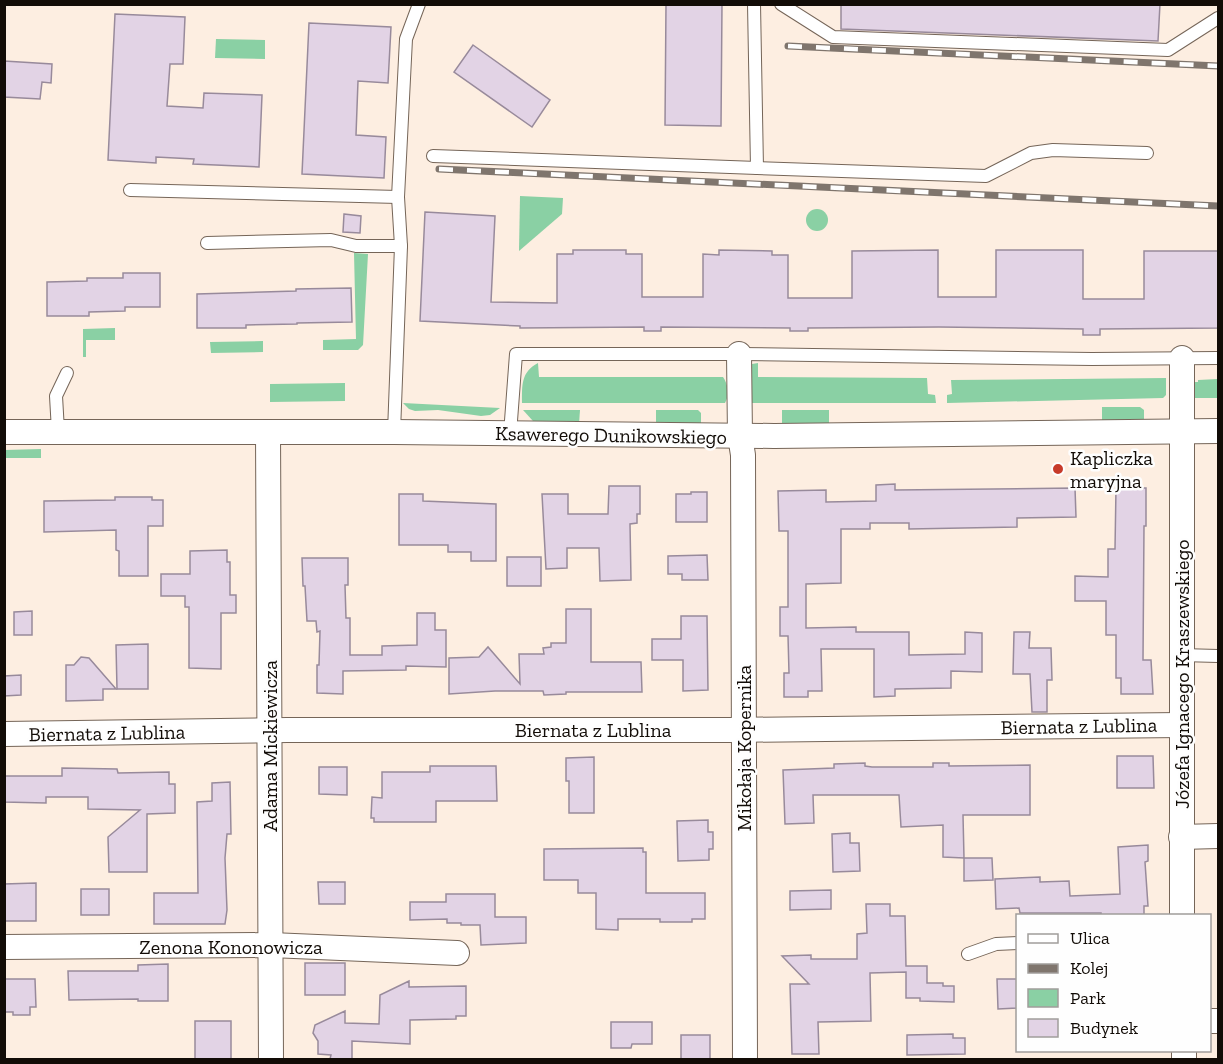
<svg xmlns="http://www.w3.org/2000/svg" width="1223" height="1064" font-family="'Zilla Slab',serif">
<rect width="100%" height="100%" fill="#fdeee1"/>
<g fill="#8ad0a4">
<polygon points="216,39 265,40 265,59 215,58"/>
<polygon points="520,196 563,198 562,214 519,251"/>
<circle cx="817" cy="220" r="11"/>
<polygon points="354,253 368,254 363,345 358,350 323,350 323,340 356,339"/>
<polygon points="115,328 115,340 86,340 86,357 83,357 83,329"/>
<polygon points="263,341 263,352 211,353 210,342"/>
<path d="M538 363 539 377H723C728 384 730 395 725 403H522C522 385 521 372 538 363Z"/>
<polygon points="758,363 758,377 927,378 928,394 935,395 936,403 750,403 749,368 752,364"/>
<polygon points="1166,378 1166,395 1163,398 947,403 947,395 952,394 951,380"/>
<polygon points="1218,379 1218,398 1190,398 1190,382 1198,382 1198,380"/>
<polygon points="345,383 345,401 270,402 270,384"/>
<polygon points="403,403 500,408 490,415 481,416 438,410 415,411 409,409"/>
<polygon points="1102,407 1140,407 1144,410 1144,422 1102,422"/>
<polygon points="523,410 580,410 579,424 575,425 533,421"/>
<polygon points="656,410 698,410 701,413 701,425 656,425"/>
<rect x="782" y="410" width="47" height="16"/>
<polygon points="41,449 41,458 5,458 5,450"/>
</g>
<g fill="#e2d3e5" stroke="#988a9b" stroke-width="1.5">
<polygon points="666,4 722,4 721,126 665,125"/>
<polygon points="841,4 1160,4 1158,41 841,29"/>
<polygon points="115,14 185,17 183,64 170,64 167,106 203,108 204,93 262,95 259,167 193,164 194,159 156,157 156,163 108,160"/>
<polygon points="309,23 391,27 388,83 358,81 356,135 386,137 384,178 302,174"/>
<polygon points="473,45 550,100 532,127 454,72"/>
<polygon points="4,61 52,64 51,83 42,82 40,99 4,97"/>
<polygon points="425,212 495,216 491,302 557,303 557,254 573,254 573,250 626,250 626,254 642,254 642,297 703,297 703,254 719,255 719,250 772,251 772,255 788,255 788,298 852,298 852,251 938,250 938,297 996,297 996,250 1083,250 1083,299 1144,299 1144,251 1218,251 1218,328 1100,329 1100,335 1083,335 1083,329 939,327 808,328 808,331 790,331 790,328 661,327 661,331 644,331 644,327 520,328 520,326 420,321"/>
<polygon points="344,214 361,216 360,233 343,232"/>
<polygon points="123,273 160,273 160,307 125,307 125,311 89,312 89,316 47,316 47,282 87,281 87,278 123,278"/>
<polygon points="351,288 352,322 297,323 297,324 246,325 246,328 197,328 197,294 296,291 296,289"/>
<polygon points="895,484 895,490 1075,488 1076,517 1017,518 1017,527 909,529 909,523 870,523 870,529 841,529 841,583 806,584 806,628 856,627 856,632 909,632 909,655 965,654 965,632 982,633 982,672 951,671 951,688 895,689 895,696 874,697 874,649 821,649 822,691 808,691 808,697 784,697 784,673 789,673 788,636 780,636 780,607 788,607 788,531 779,531 778,491 826,490 826,502 876,501 876,485"/>
<polygon points="609,486 640,486 640,514 637,514 637,523 630,524 631,580 600,581 599,548 567,548 567,568 546,569 542,494 568,494 568,514 608,514"/>
<polygon points="1116,488 1146,488 1146,526 1144,526 1143,660 1151,660 1153,694 1121,694 1121,678 1116,678 1116,635 1106,635 1106,601 1075,601 1075,576 1108,577 1108,549 1115,549"/>
<polygon points="691,492 707,492 707,522 676,522 676,494 691,494"/>
<polygon points="399,494 423,494 423,501 496,504 496,561 471,561 471,552 448,552 448,545 399,545"/>
<polygon points="115,497 152,497 152,500 163,500 163,526 148,526 148,576 119,576 119,551 116,550 116,530 44,532 44,501 115,500"/>
<polygon points="227,550 227,562 230,562 230,595 236,595 236,613 221,613 221,669 189,668 189,607 185,607 185,596 161,596 161,574 190,574 190,551"/>
<polygon points="707,555 708,580 682,580 682,574 668,574 668,556"/>
<rect x="507" y="557" width="34" height="29"/>
<polygon points="302,558 348,558 348,585 345,585 346,618 350,618 350,655 382,655 382,646 417,645 417,613 435,613 435,630 446,630 446,667 406,666 406,670 343,671 343,694 317,693 317,665 319,665 320,631 317,632 316,621 307,621 305,586 303,586"/>
<polygon points="566,609 591,609 591,662 641,662 642,692 566,692 566,694 544,695 543,691 495,691 449,694 449,658 479,657 488,647 520,684 519,654 544,654 543,648 551,647 551,643 566,643"/>
<polygon points="32,611 32,635 14,635 14,612"/>
<polygon points="681,616 707,616 708,690 683,691 683,660 652,660 652,639 681,639"/>
<polygon points="1014,632 1030,632 1029,648 1051,648 1052,680 1047,680 1047,712 1032,712 1030,674 1013,674"/>
<polygon points="148,644 148,689 117,689 116,645"/>
<polygon points="81,657 89,658 116,689 103,689 103,700 66,701 66,665 74,665"/>
<polygon points="21,675 21,695 4,696 4,676"/>
<polygon points="1117,756 1153,756 1154,788 1117,788"/>
<polygon points="594,757 594,813 569,813 569,781 566,781 566,758"/>
<polygon points="865,763 865,766 872,767 933,767 933,763 949,763 949,766 1030,765 1030,815 963,815 964,858 943,857 943,825 901,827 899,795 813,795 814,823 785,824 783,770 834,768 834,764"/>
<polygon points="430,766 496,766 497,801 436,801 436,822 374,822 374,818 371,818 372,797 382,798 382,772 430,772"/>
<polygon points="319,767 347,767 347,795 319,794"/>
<polygon points="62,768 117,769 118,773 169,772 169,784 175,784 175,813 147,814 147,872 109,872 108,837 140,810 88,809 88,797 46,797 46,803 4,802 4,776 62,776"/>
<polygon points="230,782 231,834 227,834 225,858 227,910 225,924 154,924 154,893 198,893 197,802 212,801 212,783"/>
<polygon points="708,820 708,832 713,832 713,849 709,849 709,860 678,861 677,821"/>
<polygon points="850,833 850,843 859,843 860,871 833,872 832,834"/>
<polygon points="1148,845 1148,861 1145,862 1148,906 1144,906 1144,915 1101,915 1101,913 1020,913 1019,908 996,909 995,879 1040,877 1040,882 1069,881 1070,896 1120,894 1118,847"/>
<polygon points="643,848 643,852 646,852 646,893 705,893 705,919 692,919 692,922 660,922 660,919 618,919 618,930 596,929 596,893 578,893 578,880 544,880 544,849"/>
<polygon points="964,858 992,858 993,880 964,881"/>
<polygon points="318,882 345,882 345,904 319,904"/>
<polygon points="36,883 36,921 5,921 4,884"/>
<rect x="81" y="889" width="28" height="26"/>
<polygon points="831,890 831,909 790,910 790,891"/>
<polygon points="446,894 495,894 495,917 526,917 526,943 481,945 480,925 461,925 461,923 447,923 447,919 410,920 410,902 446,902"/>
<polygon points="866,904 890,904 890,916 905,916 906,966 927,966 927,983 943,983 943,986 954,986 954,1002 920,1001 920,998 906,998 906,972 870,973 871,1021 818,1022 819,1054 792,1054 790,984 809,984 782,956 811,955 811,959 857,959 857,934 867,933"/>
<rect x="305" y="963" width="40" height="32"/>
<polygon points="168,964 168,1001 138,1001 138,999 69,1000 68,971 138,971 138,965"/>
<polygon points="4,979 35,979 36,1007 30,1007 30,1015 13,1015 13,1012 4,1012"/>
<polygon points="997,979 1017,979 1017,1008 998,1009"/>
<polygon points="409,981 409,987 466,986 466,1016 456,1016 456,1019 410,1020 410,1044 352,1041 352,1059 330,1059 331,1055 318,1054 318,1041 313,1033 315,1025 345,1011 345,1023 379,1024 380,995"/>
<rect x="195" y="1021" width="36" height="38"/>
<polygon points="611,1022 652,1022 652,1044 632,1044 631,1048 611,1048"/>
<polygon points="953,1034 953,1038 965,1038 965,1054 907,1055 907,1035"/>
<rect x="681" y="1035" width="29" height="24"/>
</g>
<g fill="none" stroke-linecap="round" stroke-linejoin="round">
<defs>
<g id="service">
<polyline points="781,4 833,37 1168,50 1218,18"/>
<polyline points="433,156 757,168 754,4"/>
<polyline points="757,168 986,176 1031,153 1053,150 1147,153"/>
<polyline points="130,190 398,197"/>
<polyline points="207,243 331,240 356,246 401,246"/>
<polyline points="58,431 56,396 67,373"/>
<polyline points="394,432 401,246 398,197 406,39 419,4"/>
<polyline points="510,434 516,354 739,354 1092,359 1218,358"/>
<polyline points="1181,655 1218,656"/>
<polyline points="968,954 996,944 1018,943"/>
</g>
<g id="minor">
<polyline points="739,354 740,436 743,455 745,1060"/>
<polyline points="1182,358 1182,916"/>
<polyline points="4,432 394,432 774,436 1218,431"/>
<polyline points="268,432 271,1060"/>
<polyline points="4,734 288,730 729,730 1181,725"/>
<polyline points="1181,837 1218,836"/>
<polyline points="4,947 271,945 457,953"/>
<polyline points="1210,1021 1218,1021"/>
<polyline points="1184,1050 1184,1060"/>
</g>
</defs>
<use href="#service" stroke="#756558" stroke-width="14"/>
<use href="#minor" stroke="#756558" stroke-width="26"/>
<use href="#service" stroke="#fff" stroke-width="12"/>
<use href="#minor" stroke="#fff" stroke-width="24"/>
<defs>
<g id="rail">
<polyline points="788,46 1218,66"/>
<polyline points="439,169 1218,206"/>
</g>
</defs>
<use href="#rail" stroke="#7f756d" stroke-width="7"/>
<use href="#rail" stroke="#fefefe" stroke-width="4.5" stroke-dasharray="14" stroke-linecap="butt"/>
</g>
<circle fill="#c73b2a" stroke="#fefefe" stroke-width="2" cx="1058" cy="469" r="6"/>
<g text-anchor="middle" stroke-width="5" stroke-linejoin="round" paint-order="stroke">
<g font-size="20" fill="#120c07" stroke="#fefefe">
<text transform="translate(611 435) rotate(1)" y="7">Ksawerego Dunikowskiego</text>
<text transform="translate(1182 674) rotate(-90)" y="7">Józefa Ignacego Kraszewskiego</text>
<text transform="translate(1079 726) rotate(-1)" y="7">Biernata z Lublina</text>
<text x="593" y="737">Biernata z Lublina</text>
<text transform="translate(107 733) rotate(-1)" y="7">Biernata z Lublina</text>
<text transform="translate(270 746) rotate(-90)" y="7">Adama Mickiewicza</text>
<text transform="translate(744 748) rotate(-90)" y="7">Mikołaja Kopernika</text>
<text x="231" y="954">Zenona Kononowicza</text>
</g>
<g font-size="20" fill="#120c07" stroke="#fefefe" text-anchor="start">
<text x="1070" y="465">Kapliczka<tspan x="1070" dy="23">maryjna</tspan></text>
</g>
</g>
<rect width="1223" height="1064" fill="none" stroke="#120c07" stroke-width="12"/>
<rect x="1016" y="914" width="195" height="138" fill="#fefefe" stroke="#a09d9b" stroke-width="1.5"/>
<rect x="1028" y="934" width="30" height="9" fill="#ffffff" stroke="#a09d9b" stroke-width="1.5"/>
<text x="1070" y="944" font-size="18" fill="#120c07">Ulica</text>
<rect x="1028" y="964" width="30" height="9" fill="#7f756d" stroke="#a09d9b" stroke-width="1.5"/>
<text x="1070" y="974" font-size="18" fill="#120c07">Kolej</text>
<rect x="1028" y="989" width="30" height="18" fill="#8ad0a4" stroke="#a09d9b" stroke-width="1.5"/>
<text x="1070" y="1004" font-size="18" fill="#120c07">Park</text>
<rect x="1028" y="1019" width="30" height="18" fill="#e2d3e5" stroke="#a09d9b" stroke-width="1.5"/>
<text x="1070" y="1034" font-size="18" fill="#120c07">Budynek</text>
</svg>
